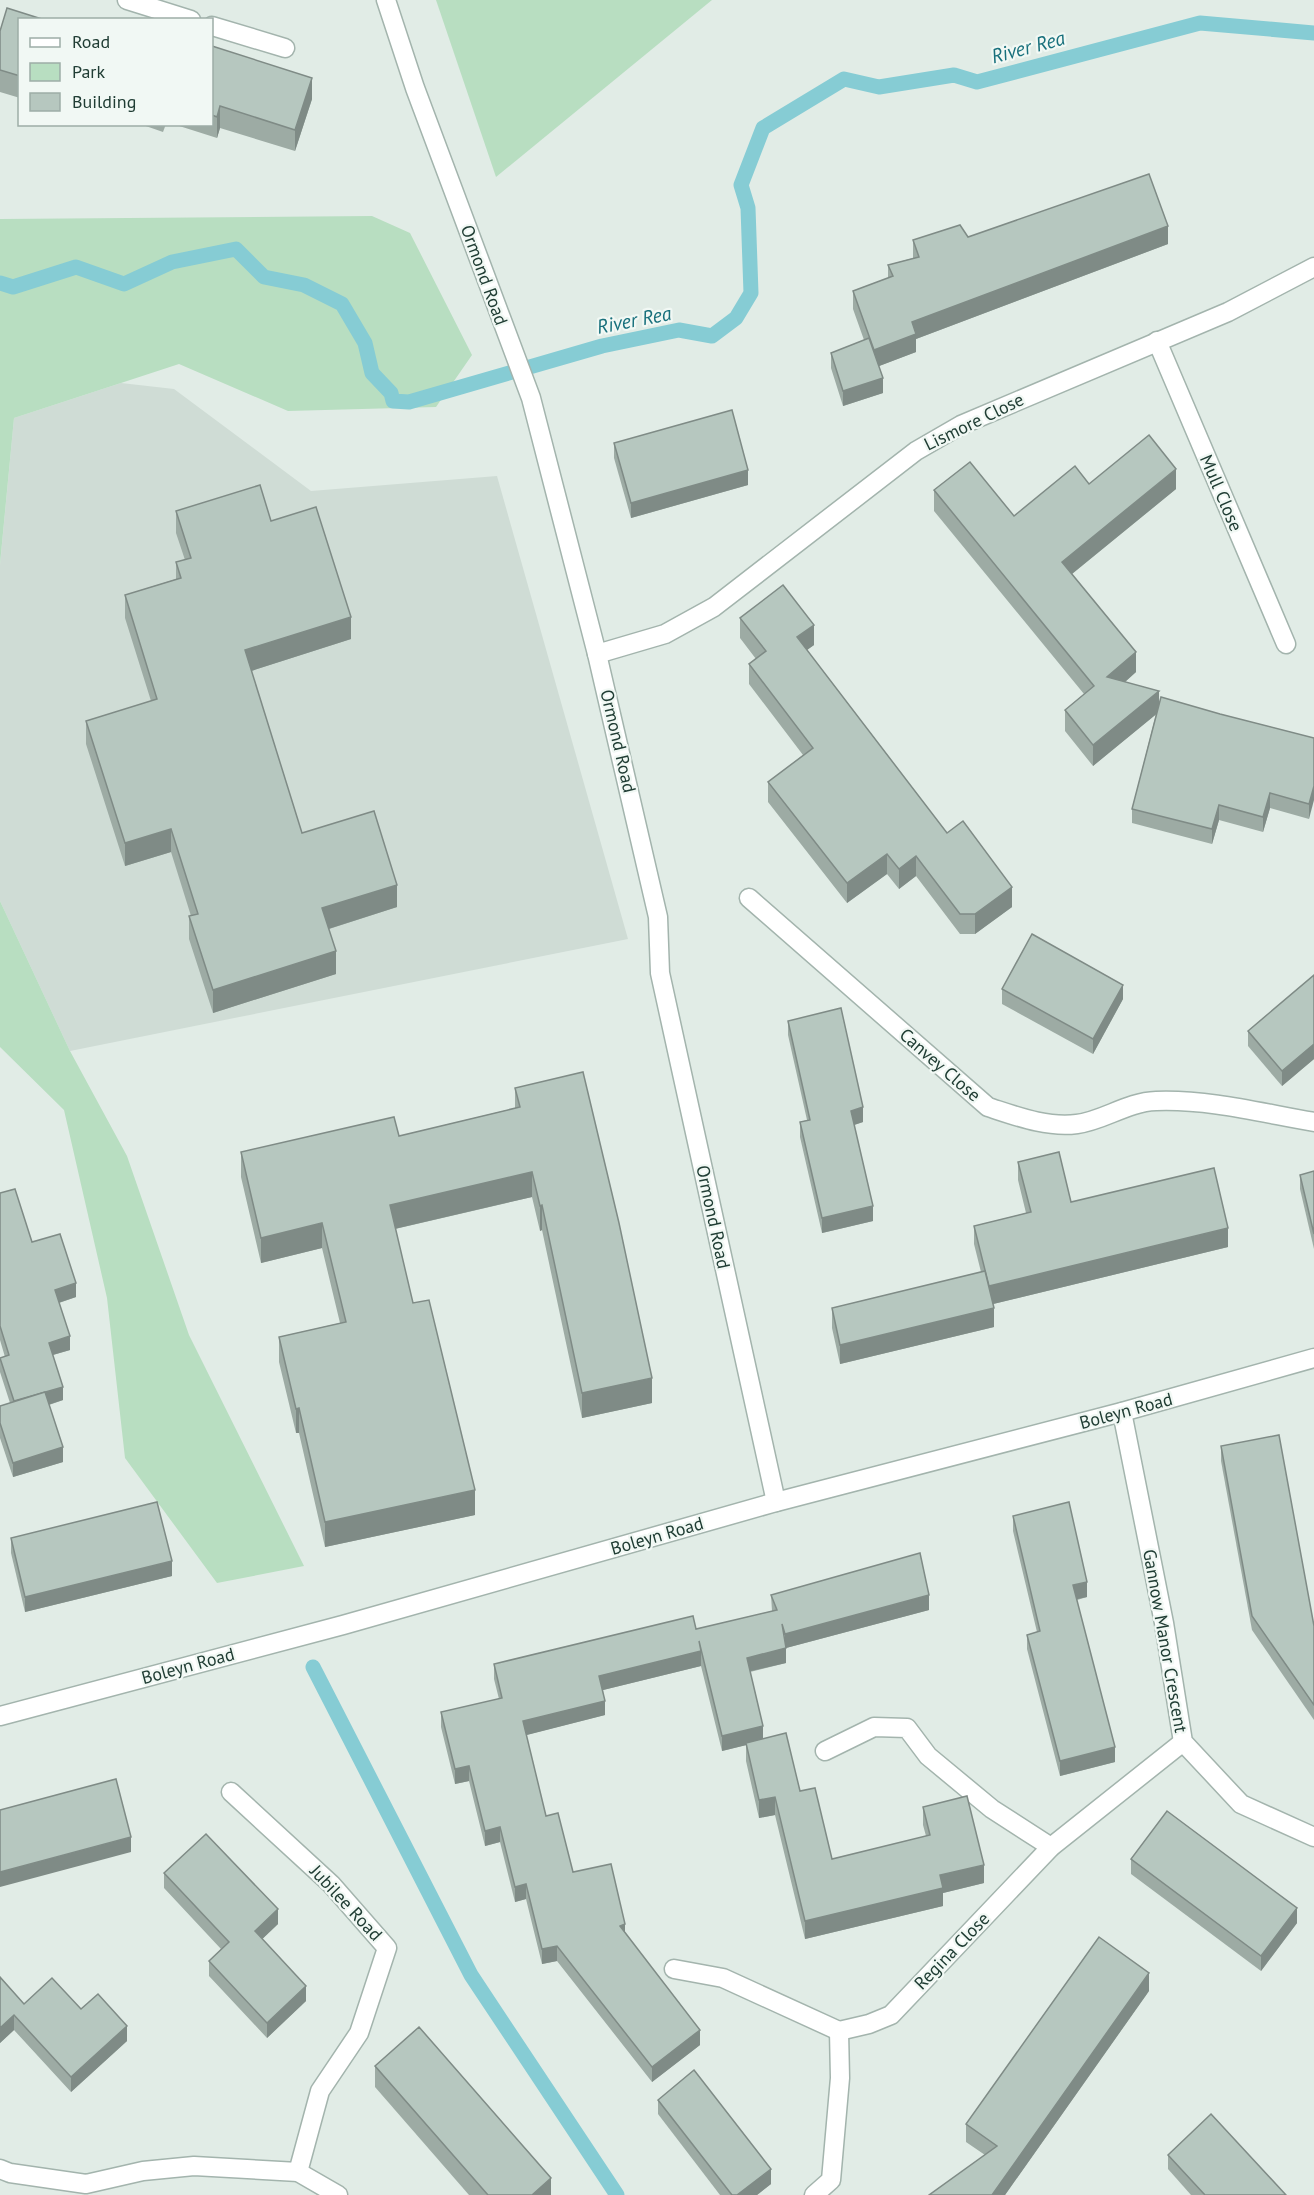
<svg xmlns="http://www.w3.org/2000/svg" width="1314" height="2195" font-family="'PT Sans',sans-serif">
<rect width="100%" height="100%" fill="#e1ece6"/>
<polygon fill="#cfdcd5" points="121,383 174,389 311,491 497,476 628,939 70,1051 0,901 0,565 14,418"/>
<g fill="#b8dec1">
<polygon points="436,0 712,0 496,177"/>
<polygon points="372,216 410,233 472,355 436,407 288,411 179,364 14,418 0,564 0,219"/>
<polygon points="0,901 70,1051 127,1156 189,1335 304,1566 217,1583 125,1458 107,1298 64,1110 0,1047"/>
</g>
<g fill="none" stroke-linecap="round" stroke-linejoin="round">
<g stroke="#86ccd4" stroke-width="15">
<polyline points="0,283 13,287 76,267 124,284 172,262 236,249 264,277 304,285 342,304 365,343 372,373 391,393 393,401 409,402 602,346 679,330 712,336 736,318 751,293 748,208 741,185 763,128 844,79 879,87 954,75 977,82 1200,23 1314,33"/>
<polyline points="313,1667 471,1975 617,2195"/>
</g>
<defs>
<g id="minor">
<polyline points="127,0 191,20"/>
<polyline points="386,0 415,88 531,398 597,654 658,917 660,973 776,1502"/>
<polyline points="212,26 285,48"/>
<polyline points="1157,341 1286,644"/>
<polyline points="597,654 665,634 714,607 916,451 961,425 1228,312 1314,267"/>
<path d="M749 898 988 1107C1016 1116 1047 1128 1077 1124 1103 1121 1127 1102 1156 1101 1209 1099 1262 1113 1314 1122"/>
<polyline points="1122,1412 1164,1623 1183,1742 1241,1804 1314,1837"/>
<polyline points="0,1716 343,1625 776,1502 1122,1412 1314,1358"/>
<polyline points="825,1751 874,1727 907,1728 928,1756 992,1809 1051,1847"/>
<polyline points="231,1792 331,1884 387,1948 359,2033 320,2091 298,2172"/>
<polyline points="674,1969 723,1978 839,2031 869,2024 891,2015 1051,1847 1183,1742"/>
<polyline points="0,2169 10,2173 86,2184 143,2171 194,2166 298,2172 338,2195"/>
<polyline points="814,2195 831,2180 840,2078 839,2031"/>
</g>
</defs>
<use href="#minor" stroke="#a3b4ad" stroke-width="21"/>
<use href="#minor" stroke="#fff" stroke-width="18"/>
</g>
<g fill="#9daba4">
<polygon points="20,20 20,98 0,92 0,31"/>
<polygon points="212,46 312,99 295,151 220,128 217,138 173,124 212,124"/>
<polygon points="140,124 166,124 163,132"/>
<polygon points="968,237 1168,244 916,339 916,352 879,366 883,393 843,406 831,368 831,353 864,340 853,309 853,291 888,278 888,265 913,258 913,240"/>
<polygon points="614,443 748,485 631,518 614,458"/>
<polygon points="1089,484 1176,489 1072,574 1136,672 1125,682 1159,702 1220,714 1314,738 1309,819 1270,808 1263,832 1219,820 1212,844 1132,823 1132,809 1156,714 1093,766 1065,731 1065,710 1084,694 934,511 934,490 1014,516"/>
<polygon points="176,511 271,521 351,639 251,671 302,833 397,907 329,929 336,974 213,1013 189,939 189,916 191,916 171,852 125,866 86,744 86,721 151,701 125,618 125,595 176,579 176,562 185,560 176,533"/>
<polygon points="740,618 814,645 807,650 947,833 1012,907 975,934 960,934 916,876 899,889 887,874 847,903 768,802 768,782 803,755 749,684 749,664 756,659 740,638"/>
<polygon points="1314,975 1314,1059 1282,1086 1248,1046 1248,1031"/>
<polygon points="1002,989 1123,999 1093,1054 1002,1004"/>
<polygon points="788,1021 863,1122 854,1125 873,1221 822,1233 800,1137 800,1122 807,1120 788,1035"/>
<polygon points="515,1088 652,1403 582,1418 542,1230 540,1231 532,1197 395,1229 413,1303 475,1515 325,1547 299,1433 296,1433 279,1362 279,1337 340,1323 322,1248 261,1263 241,1177 241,1152 399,1136 515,1108"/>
<polygon points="1018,1162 1071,1202 1228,1247 993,1304 994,1327 840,1364 832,1328 832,1308 981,1272 974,1244 974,1226 1026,1213 1018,1180"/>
<polygon points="1314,1171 1314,1249 1300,1189 1300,1175"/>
<polygon points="0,1193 32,1242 76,1297 59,1303 70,1350 53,1355 63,1400 49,1405 63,1462 13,1477 0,1438 0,1406 10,1403 0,1372 0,1358 5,1357 0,1340"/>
<polygon points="1221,1446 1314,1626 1314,1720 1252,1630 1221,1461"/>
<polygon points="1013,1516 1087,1597 1077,1600 1115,1762 1060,1776 1027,1649 1027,1635 1037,1632 1013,1531"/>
<polygon points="11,1538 172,1576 25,1612 11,1553"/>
<polygon points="771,1595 929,1610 786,1648 786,1663 750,1672 763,1739 800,1791 832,1859 926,1836 923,1825 923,1807 984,1883 943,1893 943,1906 805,1939 775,1815 759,1818 746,1761 746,1745 722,1751 701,1666 603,1690 605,1715 526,1735 546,1816 573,1872 625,1933 700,2045 652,2082 557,1961 542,1964 526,1899 515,1902 500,1842 485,1846 469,1781 455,1784 441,1727 441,1712 499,1699 494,1679 494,1664 696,1629 772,1611"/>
<polygon points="1131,1859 1297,1923 1261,1971 1131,1874"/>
<polygon points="164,1873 278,1924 262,1939 306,2001 267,2038 209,1976 209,1961 221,1949 164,1888"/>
<polygon points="0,1977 24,2004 81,2009 127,2041 71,2092 14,2030 0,2043"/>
<polygon points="1149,1991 1005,2195 985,2155 966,2142 966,2124"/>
<polygon points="375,2066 551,2195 469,2195 375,2087"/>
<polygon points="658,2100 771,2184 757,2195 720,2195 658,2114"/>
<polygon points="1168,2155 1286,2195 1191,2195 1168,2169"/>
</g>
<g fill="#7f8b86">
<polygon points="312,78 312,99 295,151 295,130"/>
<polygon points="220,106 220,128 217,138 217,117"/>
<polygon points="1168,226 1168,244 916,339 916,352 874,368 874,350 912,322"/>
<polygon points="883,378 883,393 843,406 843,391"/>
<polygon points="1176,469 1176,489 1062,582 1062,562"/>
<polygon points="748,470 748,485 631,518 631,503"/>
<polygon points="351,617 351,639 245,673 245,650"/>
<polygon points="814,625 814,645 797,657 797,637"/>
<polygon points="1136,652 1136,672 1107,698 1107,677"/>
<polygon points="1159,691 1159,712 1093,766 1093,745"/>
<polygon points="1314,786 1314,800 1309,819 1309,804"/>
<polygon points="1270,793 1270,808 1263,832 1263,817"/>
<polygon points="1219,805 1219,820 1212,844 1212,829"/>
<polygon points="171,829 171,852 125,866 125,843"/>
<polygon points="887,854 887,874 847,903 847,883"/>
<polygon points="916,856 916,876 899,889 899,869"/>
<polygon points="397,885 397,907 322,931 322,908"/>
<polygon points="1012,887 1012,907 975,934 975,914"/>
<polygon points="336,951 336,974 213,1013 213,990"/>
<polygon points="1123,985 1123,999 1093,1054 1093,1039"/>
<polygon points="1314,1044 1314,1059 1282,1086 1282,1071"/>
<polygon points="863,1107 863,1122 851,1126 851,1111"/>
<polygon points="532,1172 532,1197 390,1230 390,1205"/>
<polygon points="542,1205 542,1230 540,1231 540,1206"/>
<polygon points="873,1206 873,1221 822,1233 822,1218"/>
<polygon points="322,1223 322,1248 261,1263 261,1238"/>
<polygon points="1228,1228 1228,1247 989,1305 989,1286"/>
<polygon points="76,1283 76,1297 55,1304 55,1290"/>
<polygon points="994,1308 994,1327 840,1364 840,1345"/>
<polygon points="70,1336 70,1350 49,1356 49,1343"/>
<polygon points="652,1378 652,1403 582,1418 582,1393"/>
<polygon points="63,1387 63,1400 14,1416 14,1402"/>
<polygon points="299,1408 299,1433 296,1433 296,1409"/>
<polygon points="63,1447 63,1462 13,1477 13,1463"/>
<polygon points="475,1490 475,1515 325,1547 325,1522"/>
<polygon points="172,1561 172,1576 25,1612 25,1597"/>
<polygon points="1087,1582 1087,1597 1073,1600 1073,1585"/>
<polygon points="929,1595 929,1610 786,1648 786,1663 747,1672 747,1658 785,1648 785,1634"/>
<polygon points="701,1651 701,1666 599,1691 599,1676"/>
<polygon points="605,1701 605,1715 523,1736 523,1721"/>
<polygon points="763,1726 763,1741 722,1751 722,1736"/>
<polygon points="1115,1747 1115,1762 1060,1776 1060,1761"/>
<polygon points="469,1766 469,1781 455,1784 455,1769"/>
<polygon points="775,1797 775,1815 759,1818 759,1800"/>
<polygon points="500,1827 500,1842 485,1846 485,1831"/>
<polygon points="131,1837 131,1852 0,1887 0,1872"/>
<polygon points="984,1865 984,1883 943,1893 943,1906 805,1939 805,1921 940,1875"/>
<polygon points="526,1884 526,1899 515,1902 515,1887"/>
<polygon points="1297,1908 1297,1923 1261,1971 1261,1956"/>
<polygon points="278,1909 278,1924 255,1946 255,1931"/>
<polygon points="625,1924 625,1939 620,1926"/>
<polygon points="557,1946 557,1961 542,1964 542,1949"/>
<polygon points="1149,1973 1149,1991 1005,2195 992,2195"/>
<polygon points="306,1986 306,2001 267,2038 267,2023"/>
<polygon points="14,2015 14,2030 0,2043 0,2028"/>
<polygon points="127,2026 127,2041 71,2092 71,2077"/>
<polygon points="700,2030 700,2045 652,2082 652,2067"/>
<polygon points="771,2169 771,2184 757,2195 737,2195"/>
<polygon points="551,2178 551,2195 532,2195"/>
</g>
<g fill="#b6c7bf" stroke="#7f8b86" stroke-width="1.5">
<polygon points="7,8 45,20 20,20 20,76 0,70 0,31"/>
<polygon points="212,46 312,78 295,130 220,106 217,117 212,115"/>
<polygon points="1149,174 1168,226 912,322 916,334 874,350 853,291 893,276 888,265 919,257 913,240 960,225 968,237"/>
<polygon points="869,338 883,378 843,391 831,353"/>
<polygon points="732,410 748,470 631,503 614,443"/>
<polygon points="1149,435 1176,469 1062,562 1136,652 1107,677 1159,691 1093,745 1065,710 1094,686 934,490 970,462 1014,516 1075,466 1089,484"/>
<polygon points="260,485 271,521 316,507 351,617 245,650 302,833 374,811 397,885 322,908 336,951 213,990 189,916 198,914 171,829 125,843 86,721 157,699 125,595 181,578 176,562 191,558 176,511"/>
<polygon points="783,585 814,625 797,637 947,833 963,821 1012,887 975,914 960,914 916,856 899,869 887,854 847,883 768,782 813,748 749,664 766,651 740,618"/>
<polygon points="1161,697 1220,714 1314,738 1314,786 1309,804 1270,793 1263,817 1219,805 1212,829 1132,809"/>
<polygon points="1032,934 1123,985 1093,1039 1002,989"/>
<polygon points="1314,975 1314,1044 1282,1071 1248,1031"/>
<polygon points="841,1008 863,1107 851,1111 873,1206 822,1218 800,1122 810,1120 788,1021"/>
<polygon points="583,1072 619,1223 652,1378 582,1393 542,1205 540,1206 532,1172 390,1205 413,1303 429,1300 475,1490 325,1522 299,1408 296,1409 279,1337 346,1322 322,1223 261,1238 241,1152 394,1117 399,1136 520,1107 515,1088"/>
<polygon points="1059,1152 1071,1202 1214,1168 1228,1228 989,1286 974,1226 1031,1212 1018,1162"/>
<polygon points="1314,1171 1314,1234 1300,1175"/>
<polygon points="15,1189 32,1242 60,1234 76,1283 55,1290 70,1336 49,1343 63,1387 14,1401 0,1358 9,1355 0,1326 0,1193"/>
<polygon points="985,1271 994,1308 840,1345 832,1308"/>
<polygon points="45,1392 63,1447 13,1463 0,1423 0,1406"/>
<polygon points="1279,1435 1314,1626 1314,1705 1252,1616 1221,1446"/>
<polygon points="157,1502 172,1561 25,1597 11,1538"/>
<polygon points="1069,1502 1087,1582 1073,1585 1115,1747 1060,1761 1027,1635 1040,1631 1013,1516"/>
<polygon points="920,1553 929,1595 785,1634 782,1624 786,1648 747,1658 763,1726 722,1736 699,1641 701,1651 599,1676 605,1701 523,1721 546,1816 558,1813 573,1872 611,1864 625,1924 620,1926 700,2030 652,2067 557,1946 542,1949 526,1884 515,1887 500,1827 485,1831 469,1766 455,1769 441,1712 502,1698 494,1664 693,1616 696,1629 777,1610 771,1595"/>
<polygon points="786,1733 800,1791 815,1788 832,1859 930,1835 923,1807 967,1796 984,1865 940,1875 943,1888 805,1921 775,1797 759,1800 746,1743"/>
<polygon points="116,1779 131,1837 0,1872 0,1810"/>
<polygon points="1167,1811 1297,1908 1261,1956 1131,1859"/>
<polygon points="206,1834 278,1909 255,1931 306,1986 267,2023 209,1961 229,1942 164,1873"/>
<polygon points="1099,1937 1149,1973 992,2195 929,2195 997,2146 966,2124"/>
<polygon points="0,1977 24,2004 52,1978 81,2009 98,1994 127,2026 71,2077 14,2015 0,2028"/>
<polygon points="419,2027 551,2178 532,2195 488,2195 375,2066"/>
<polygon points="694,2070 771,2169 737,2195 732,2195 658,2100"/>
<polygon points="1211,2114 1286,2195 1205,2195 1168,2155"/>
</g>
<g text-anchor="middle" stroke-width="4.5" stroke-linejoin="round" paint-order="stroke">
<g font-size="18" fill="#203d34" stroke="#f1f8f4">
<text transform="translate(484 275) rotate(70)" y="6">Ormond Road</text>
<text transform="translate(974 422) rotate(-26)" y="6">Lismore Close</text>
<text transform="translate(1221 493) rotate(67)" y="6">Mull Close</text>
<text transform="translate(618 741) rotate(77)" y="6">Ormond Road</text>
<text transform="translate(940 1065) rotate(41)" y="6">Canvey Close</text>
<text transform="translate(713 1217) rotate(78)" y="6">Ormond Road</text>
<text transform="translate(1126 1411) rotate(-15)" y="6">Boleyn Road</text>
<text transform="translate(657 1536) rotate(-16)" y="6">Boleyn Road</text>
<text transform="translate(1165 1641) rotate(80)" y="6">Gannow Manor Crescent</text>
<text transform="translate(188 1666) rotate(-15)" y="6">Boleyn Road</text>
<text transform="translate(346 1903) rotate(47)" y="6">Jubilee Road</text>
<text transform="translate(952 1951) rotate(-46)" y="6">Regina Close</text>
</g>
<g font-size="20" font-style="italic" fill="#18707c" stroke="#f1f8f4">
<text transform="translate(1028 47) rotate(-15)" y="7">River Rea</text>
<text transform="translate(634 320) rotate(-11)" y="7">River Rea</text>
</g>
</g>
<rect x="18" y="18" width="195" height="108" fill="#f1f8f4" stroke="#9dada7" stroke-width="1.5"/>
<rect x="30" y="38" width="30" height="9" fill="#ffffff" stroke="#9dada7" stroke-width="1.5"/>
<text x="72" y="48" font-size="18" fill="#203d34">Road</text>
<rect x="30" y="63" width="30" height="18" fill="#b8dec1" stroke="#9dada7" stroke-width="1.5"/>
<text x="72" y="78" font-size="18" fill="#203d34">Park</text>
<rect x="30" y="93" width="30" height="18" fill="#b6c7bf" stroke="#9dada7" stroke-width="1.5"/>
<text x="72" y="108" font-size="18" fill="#203d34">Building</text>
</svg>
